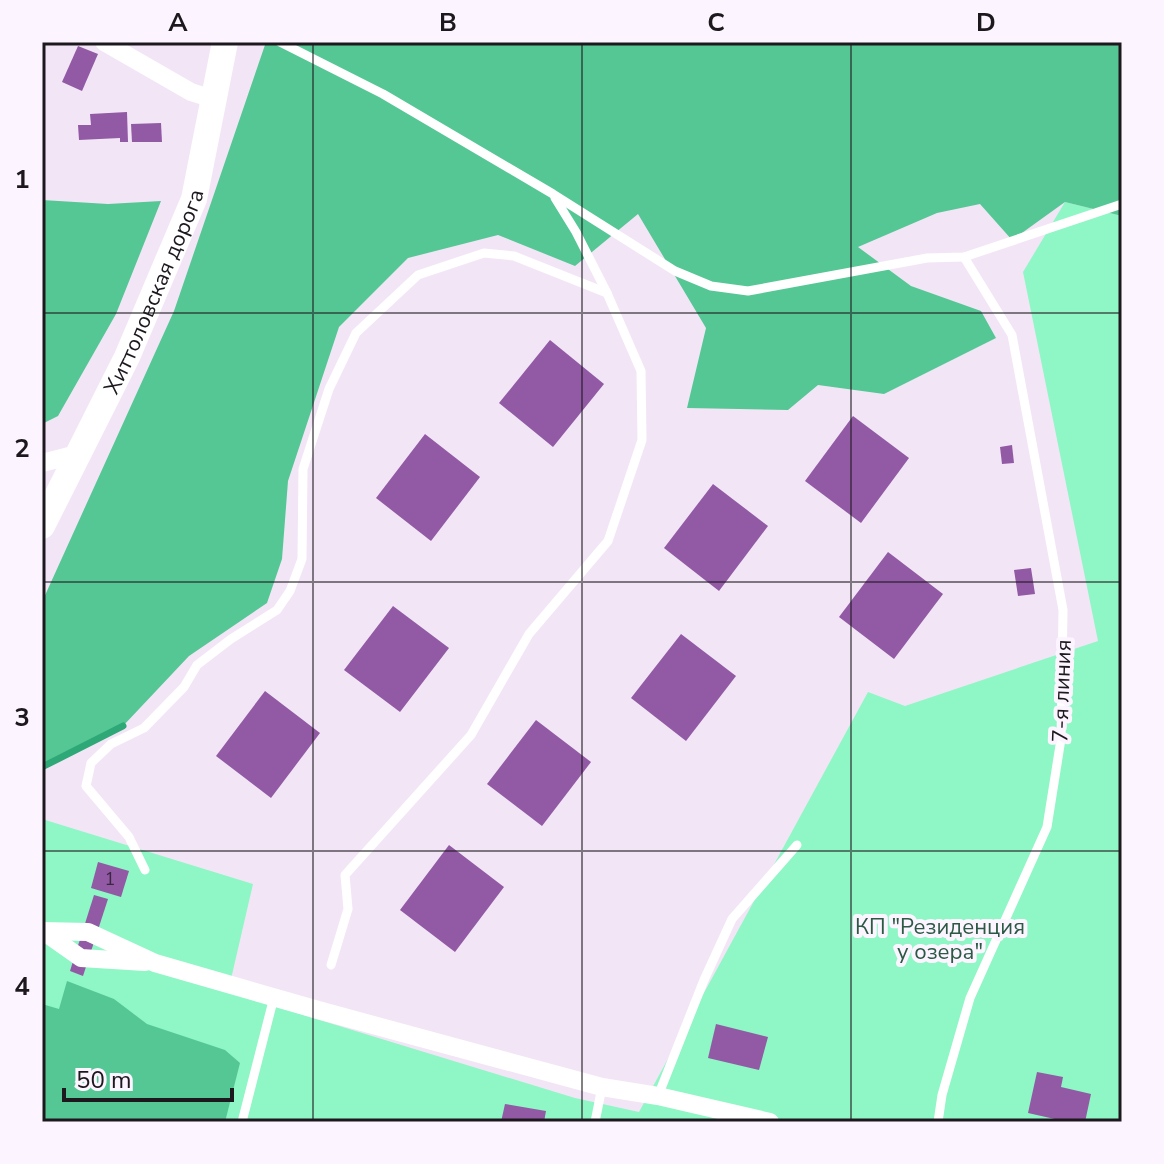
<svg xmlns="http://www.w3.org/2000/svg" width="1164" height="1164" font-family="'Nunito Sans',sans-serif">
<rect width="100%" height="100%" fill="#f2e6f6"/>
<polygon fill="#8ff6c5" points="1065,202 1122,216 1122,1122 42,1122 42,819 253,884 228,992 575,1098 639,1112 868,692 905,706 1098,641 1023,272"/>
<g fill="#55c795">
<polygon points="266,42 1122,42 1122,216 1065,202 1012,240 980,204 937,213 858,247 911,286 981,311 996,338 884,394 818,385 788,410 687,408 706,328 638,214 575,266 498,235 408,258 339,327 288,481 282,559 267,603 189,656 123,726 42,764 42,602 174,311"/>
<polygon points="42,200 108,204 161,201 116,314 58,416 42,424"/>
<polygon points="67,981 114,999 147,1024 225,1050 240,1063 225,1122 42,1122 42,1004 59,1009"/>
</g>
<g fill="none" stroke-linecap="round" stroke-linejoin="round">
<polyline stroke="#2fa877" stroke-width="7" points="42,767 123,726"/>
</g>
<g fill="#9259a4">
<polygon points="78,46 98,54 82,91 62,82"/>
<polygon points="127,112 128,142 120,142 120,138 79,140 78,125 91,125 90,114"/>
<polygon points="161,123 162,142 132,142 131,124"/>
<polygon points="550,340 604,384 553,447 499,403"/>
<polygon points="853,416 909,458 861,523 805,481"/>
<polygon points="425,434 480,477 431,541 376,498"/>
<polygon points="1012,445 1014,463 1002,464 1000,447"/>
<polygon points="713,484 768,526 719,591 664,548"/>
<polygon points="888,552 943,594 894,659 839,617"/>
<polygon points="1031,568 1035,594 1018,596 1014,570"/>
<polygon points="393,606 449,648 400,712 344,670"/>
<polygon points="681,634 736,676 686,741 631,698"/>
<polygon points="265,691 320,733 271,798 216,756"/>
<polygon points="536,720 591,762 542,826 487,784"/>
<polygon points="449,845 504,887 455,952 400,910"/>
<polygon points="98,862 129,871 121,897 91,888"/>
<polygon points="94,895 108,899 83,976 70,971"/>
<polygon points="716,1024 768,1037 759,1070 708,1058"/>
<polygon points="1037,1072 1063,1077 1061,1087 1091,1094 1085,1122 1068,1122 1028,1113"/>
<polygon points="505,1104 546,1111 544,1122 501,1122"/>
</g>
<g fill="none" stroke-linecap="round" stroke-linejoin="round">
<g stroke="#fff" stroke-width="9">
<polyline points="280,42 383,94 553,194 675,271 711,286 748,291 927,258 964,257 1122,204"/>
<polyline points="145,870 129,837 86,786 91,763 111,744 144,728 184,687 197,665 231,639 277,610 290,591 302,559 303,469 329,389 356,333 418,275 484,253 514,256 607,293"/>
<polyline points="331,965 348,909 345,875 471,735 529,634 608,541 642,440 641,371 607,293 576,232 555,198"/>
<polyline points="658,1096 704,980 732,919 797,845"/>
<polyline points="242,1122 274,997"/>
<polyline points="595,1122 602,1087"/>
<polyline points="938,1122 942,1095 970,998 1047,827 1061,739 1063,610 1012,335 964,257"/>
</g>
<g stroke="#fff" stroke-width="18">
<polyline points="104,42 191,92 213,99"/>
<polyline points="42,463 77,454"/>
<polyline points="42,931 88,932 155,963 318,1010 602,1087 658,1096 770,1122"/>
<polyline points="44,932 81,958 145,962"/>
</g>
<path stroke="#fff" stroke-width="26" id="s1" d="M42 526 127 357 194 199 225 42"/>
</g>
<path fill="none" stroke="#1d181e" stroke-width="2" stroke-opacity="0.55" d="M313 42V1122M582 42V1122M851 42V1122M42 313H1122M42 582H1122M42 851H1122"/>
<g text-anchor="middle" stroke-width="8" stroke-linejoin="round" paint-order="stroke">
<g font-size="18" fill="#3a2840">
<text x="110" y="885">1</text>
</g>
<g font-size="22" fill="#1d181e" stroke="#fcf5ff">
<text dy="8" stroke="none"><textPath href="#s1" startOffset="260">Хиттоловская дорога</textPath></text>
<text transform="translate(1061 691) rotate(-88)" y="8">7-я линия</text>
</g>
<g font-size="22" fill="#2b5944" stroke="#fcf5ff">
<text x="940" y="934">КП "Резиденция<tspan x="940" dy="25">у озера"</tspan></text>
</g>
</g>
<rect width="1164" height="1164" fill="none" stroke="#fcf5ff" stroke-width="88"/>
<path d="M64 1088v12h168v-12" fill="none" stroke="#1d181e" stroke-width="4"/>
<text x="76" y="1088" font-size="24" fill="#1d181e" stroke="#fcf5ff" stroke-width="6" paint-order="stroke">50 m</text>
<rect x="44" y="44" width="1076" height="1076" fill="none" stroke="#1d181e" stroke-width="3"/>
<g font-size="26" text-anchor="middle" font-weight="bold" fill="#1d181e">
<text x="178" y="31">A</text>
<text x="448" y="31">B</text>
<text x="716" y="31">C</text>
<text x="986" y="31">D</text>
<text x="22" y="188">1</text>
<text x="22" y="457">2</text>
<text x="22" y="726">3</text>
<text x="22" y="995">4</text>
</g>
</svg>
